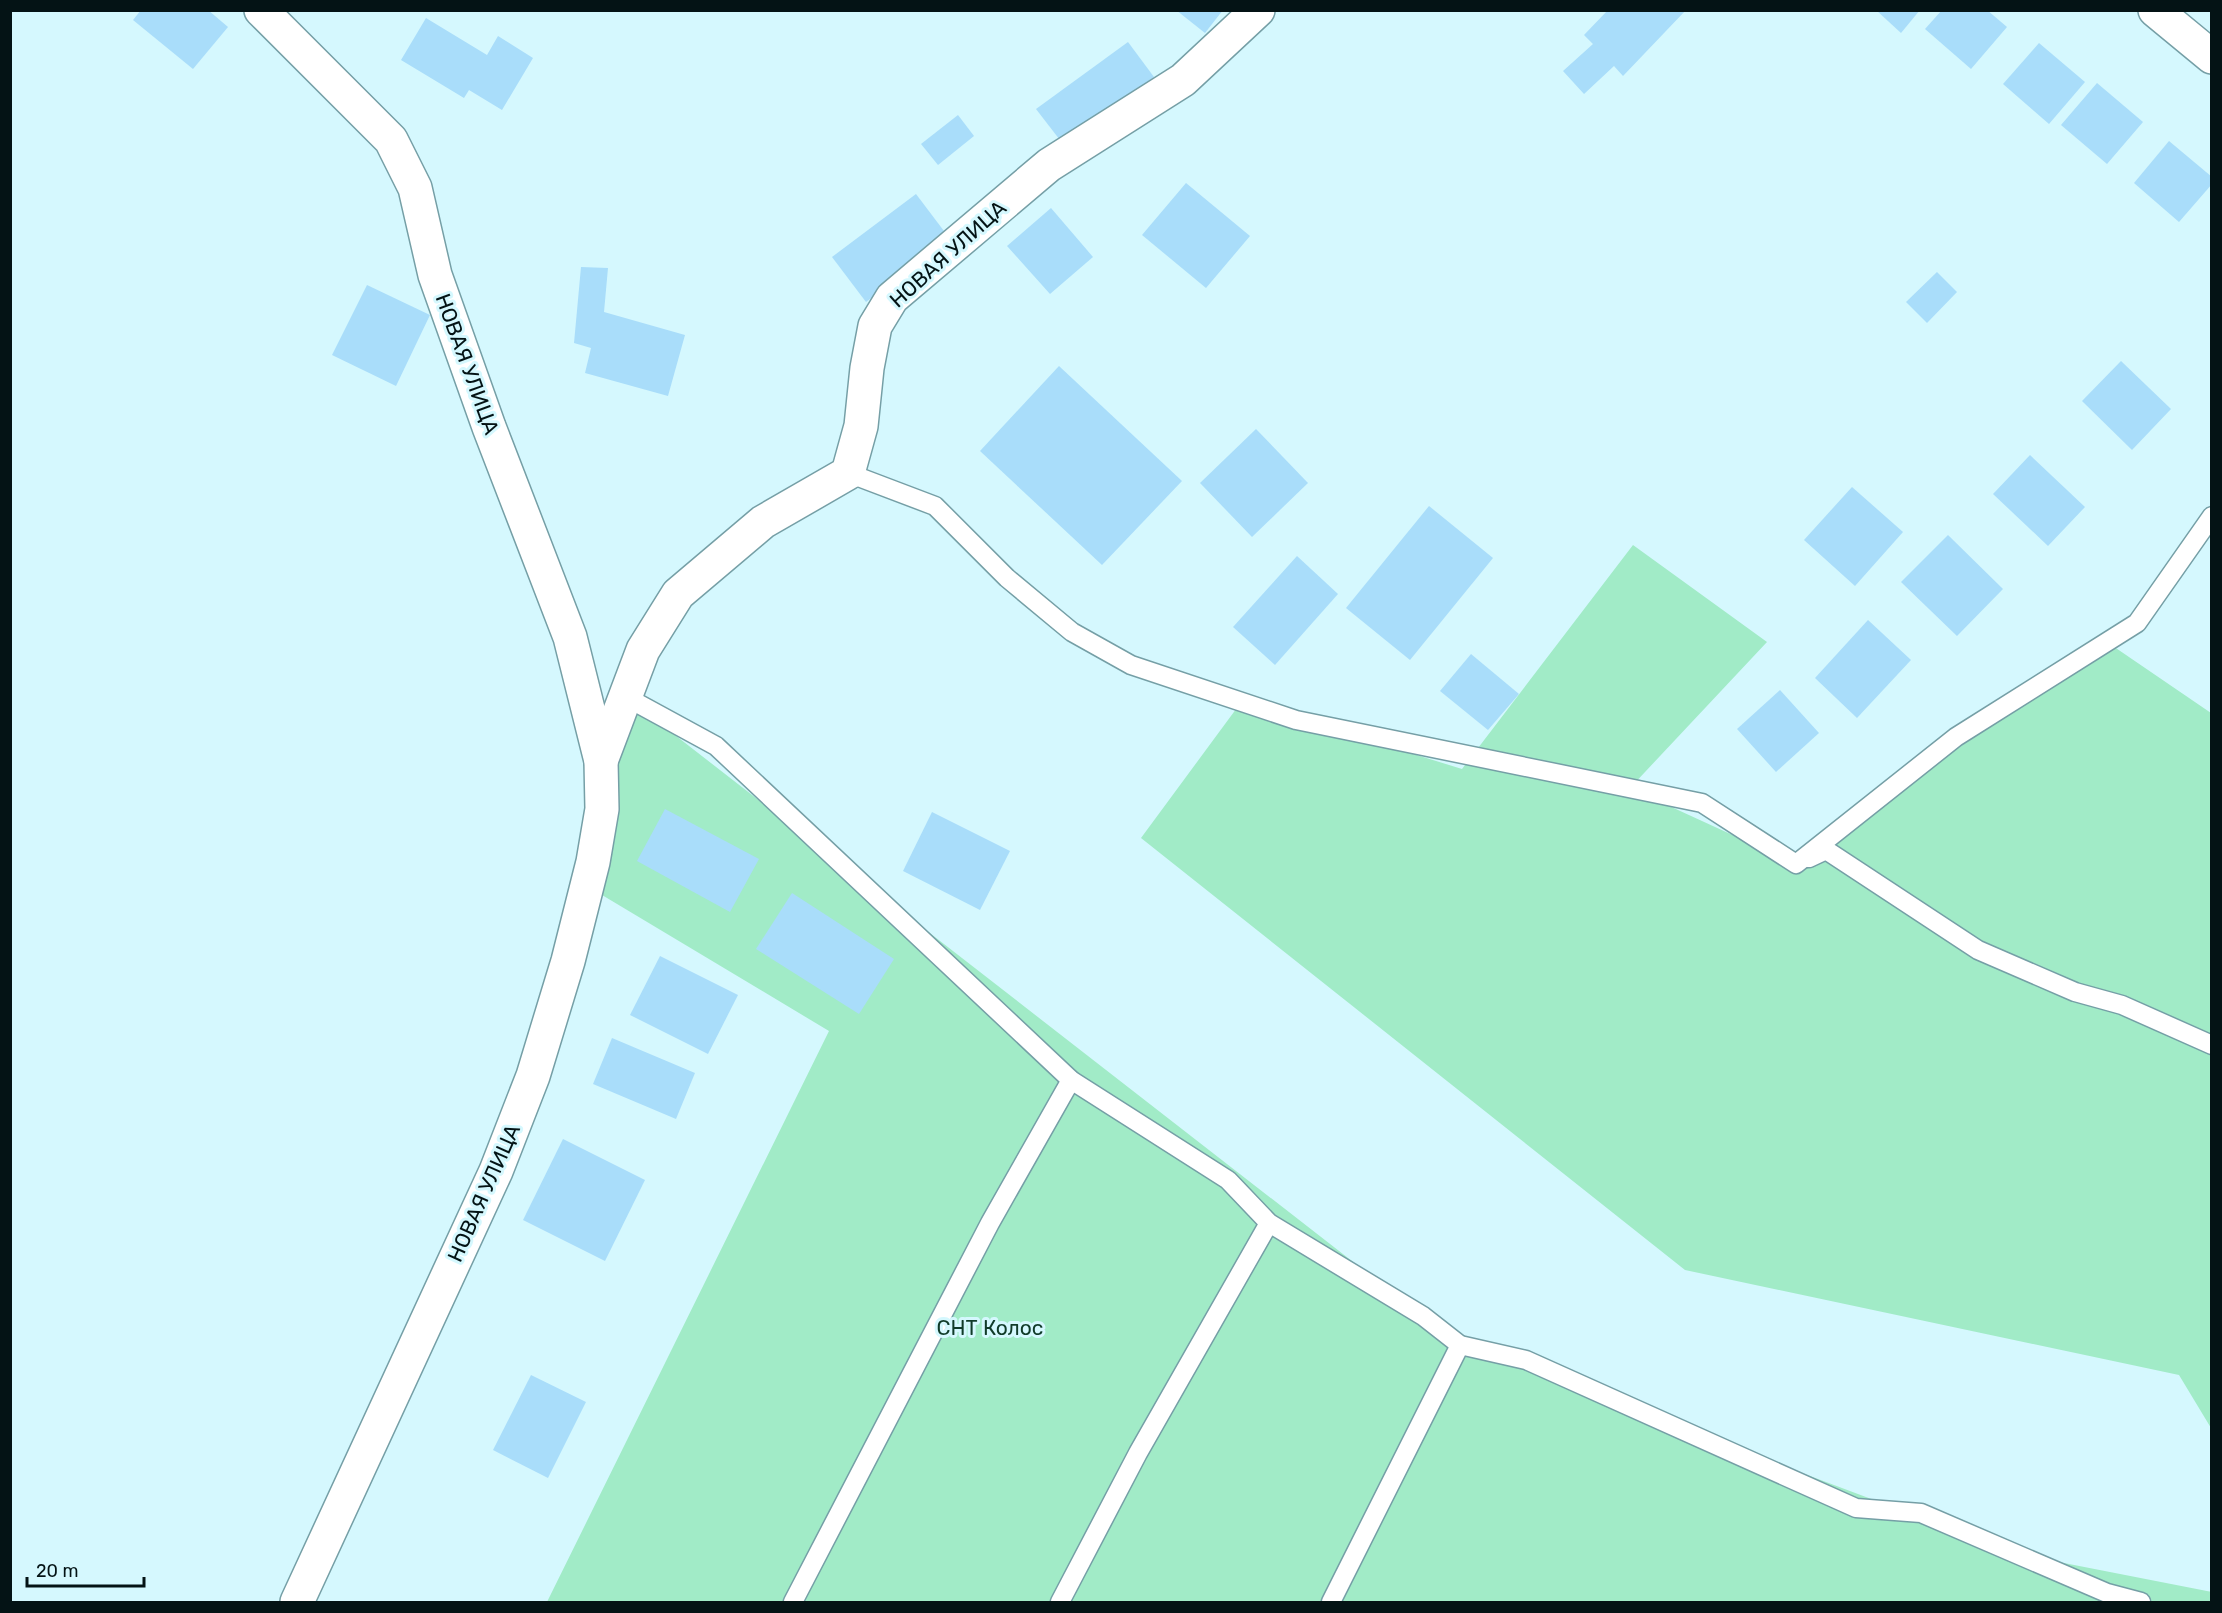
<svg xmlns="http://www.w3.org/2000/svg" width="2222" height="1613" font-family="Rubik,sans-serif">
	<rect width="100%" height="100%" fill="#d5f8fe"/>
	<!-- green -->
	<g fill="#a1ebc7">
		<path d="M1633 545 1767 642 1630 788 1796 864 2107 642 2211 713V1428L2179 1375 1685 1270 1141 838 1242 701 1462 769Z"/>
		<path d="M626 697 1460 1345 2018 1554 2212 1592 2211 1602H547L829 1031 587 886Z"/>
	</g>
	<!-- building -->
	<g fill="#a9ddfa">
		<path d="M141 10H208L228 27 193 69 133 20Z"/>
		<path d="M1176 10H1223L1205 33Z"/>
		<path d="M1608 10H1686L1623 76 1614 66 1584 94 1563 71 1593 44 1584 35Z"/>
		<path d="M1876 10H1920L1901 33Z"/>
		<path d="M1942 10H1987L2007 27 1971 69 1925 29Z"/>
		<path d="M426 18 487 55 498 36 533 58 502 110 469 90 464 98 401 60Z"/>
		<path d="M1128 42 1154 77 1063 144 1036 109Z"/>
		<path d="M2039 43 2085 82 2049 124 2003 84Z"/>
		<path d="M2097 83 2143 122 2107 164 2061 125Z"/>
		<path d="M958 115 974 136 938 165 921 144Z"/>
		<path d="M2169 141 2212 177V184L2179 222 2134 183Z"/>
		<path d="M1186 183 1250 236 1206 288 1142 235Z"/>
		<path d="M916 194 950 239 866 302 832 257Z"/>
		<path d="M1051 208 1093 257 1050 294 1007 246Z"/>
		<path d="M581 267 608 268 604 312 685 335 668 396 585 373 591 348 574 343Z"/>
		<path d="M1937 272 1957 292 1927 323 1906 302Z"/>
		<path d="M367 285 430 315 396 386 332 355Z"/>
		<path d="M2121 361 2171 409 2132 450 2082 401Z"/>
		<path d="M1059 366 1182 481 1102 565 980 451Z"/>
		<path d="M1256 429 1308 483 1252 537 1200 483Z"/>
		<path d="M2030 455 2085 507 2048 546 1993 494Z"/>
		<path d="M1852 487 1903 532 1855 586 1804 540Z"/>
		<path d="M1429 506 1493 558 1410 660 1346 608Z"/>
		<path d="M1948 535 2003 589 1957 636 1901 582Z"/>
		<path d="M1297 556 1338 594 1275 665 1233 627Z"/>
		<path d="M1868 620 1911 660 1857 718 1815 678Z"/>
		<path d="M1471 654 1519 694 1488 730 1440 691Z"/>
		<path d="M1780 690 1819 733 1776 772 1737 729Z"/>
		<path d="M665 809 759 859 730 912 637 861Z"/>
		<path d="M932 812 1010 851 980 910 903 871Z"/>
		<path d="M792 893 894 959 859 1014 756 949Z"/>
		<path d="M660 956 738 995 708 1054 630 1015Z"/>
		<path d="M612 1038 695 1073 676 1119 593 1084Z"/>
		<path d="M563 1139 645 1180 605 1261 523 1220Z"/>
		<path d="M531 1375 586 1402 548 1478 493 1450Z"/>
	</g>
	<g fill="none" stroke-linecap="round" stroke-linejoin="round">
		<defs>
			<g id="lane">
				<path d="M848 473 935 506 1007 578 1072 632 1131 665 1296 720 1702 803 1796 864 1956 737 2137 623 2212 516"/>
				<path d="M626 697 716 746 1071 1080 1228 1180 1269 1223 1423 1316 1460 1345 1526 1360 1856 1508 1921 1513 2107 1593 2141 1602"/>
				<path d="M1809 858 1826 850 1978 950 2075 992 2122 1005 2212 1045"/>
				<path d="M793 1602 990 1223 1071 1080"/>
				<path d="M1060 1602 1138 1453 1269 1223"/>
				<path d="M1331 1602 1460 1345"/>
			</g>
			<g id="street">
				<path d="M261 10 391 140 415 188 435 275 489 427 570 637 601 761 602 809 593 862 568 961 533 1076 496 1171 297 1602"/>
				<path d="M2155 10 2212 57"/>
				<path d="M601 761 643 650 678 594 763 522 848 473 861 426 867 368 875 326 892 298 1049 165 1183 80 1258 10"/>
			</g>
		</defs>
		<!-- lane casing -->
		<use href="#lane" stroke="#759fa6" stroke-width="21"/>
		<!-- street casing -->
		<use href="#street" stroke="#759fa6" stroke-width="36"/>
		<!-- lane -->
		<use href="#lane" stroke="#fff" stroke-width="18"/>
		<!-- street -->
		<use href="#street" stroke="#fff" stroke-width="33"/>
	</g>
	<g text-anchor="middle" stroke-width="6" stroke-linejoin="round" paint-order="stroke">
		<!-- street labels -->
		<g font-size="21" fill="#041315" stroke="#d5f8fe">
			<text transform="translate(948 254) rotate(-42)" y="7">НОВАЯ УЛИЦА</text>
			<text transform="translate(467 364) rotate(70)" y="7">НОВАЯ УЛИЦА</text>
			<text transform="translate(484 1193) rotate(-66)" y="7">НОВАЯ УЛИЦА</text>
		</g>
		<!-- park labels -->
		<g font-size="21" fill="#103b29" stroke="#d5f8fe">
			<text x="990" y="1335">СНТ Колос</text>
		</g>
	</g>
	<!-- border -->
	<rect width="2222" height="1613" fill="none" stroke="#041315" stroke-width="24"/>
	<!-- scale -->
	<path d="M27 1577v9h117v-9" fill="none" stroke="#041315" stroke-width="3"/>
	<text x="36" y="1577" font-size="18" fill="#041315" stroke="#d5f8fe" stroke-width="4.5" paint-order="stroke">20 m</text>
</svg>
